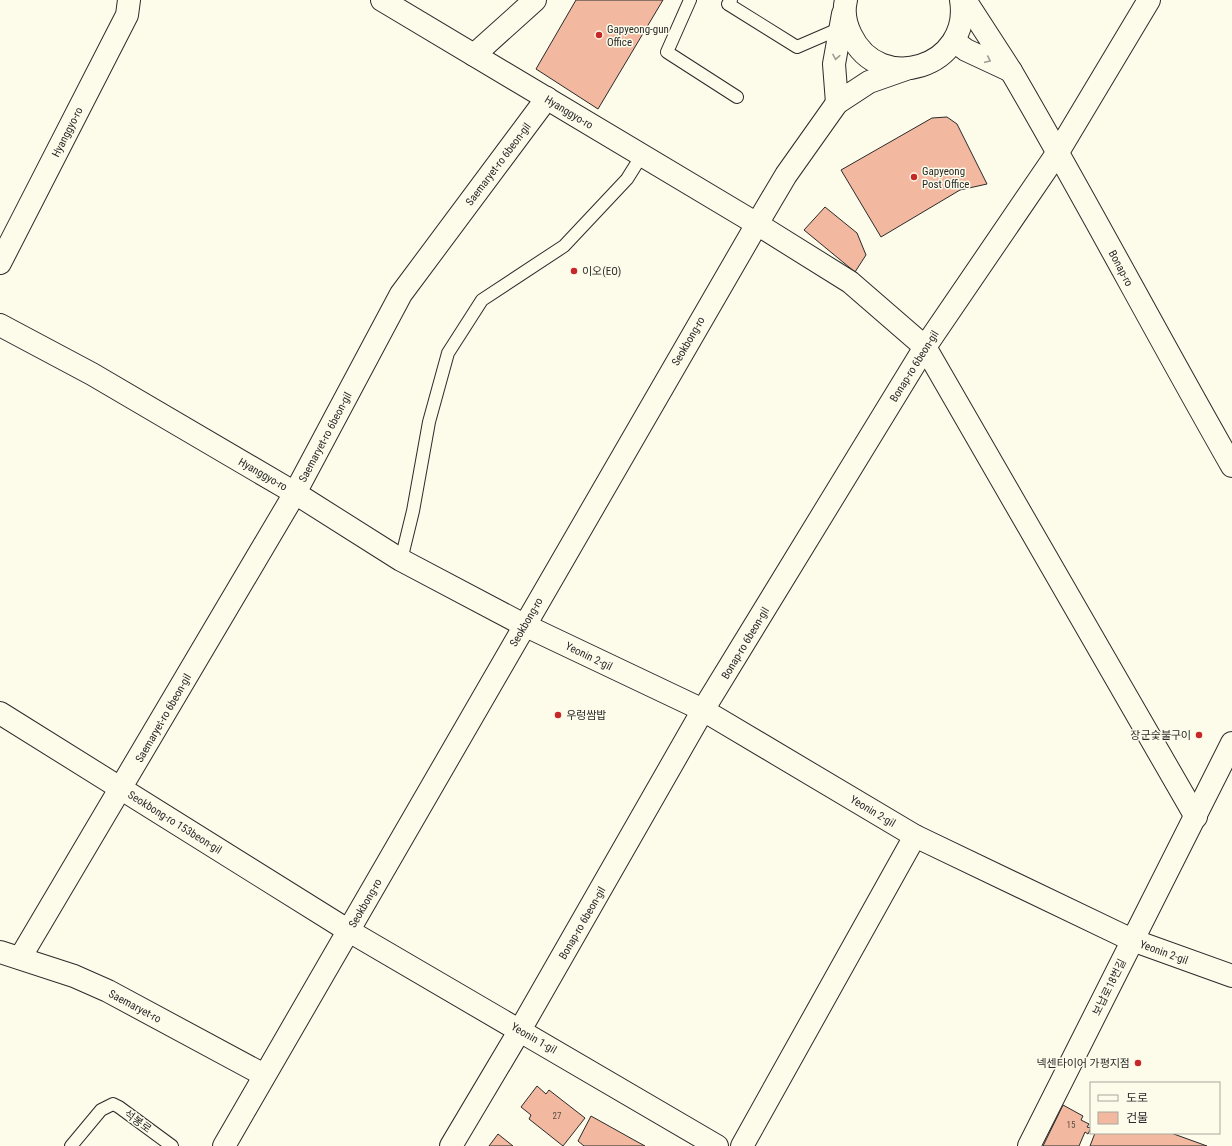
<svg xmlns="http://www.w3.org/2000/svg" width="1232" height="1146" font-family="'Roboto Condensed','Noto Sans KR',sans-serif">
	<rect width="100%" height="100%" fill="#fdfbea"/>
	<!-- building -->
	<g fill="#f2b8a0" stroke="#2b2b2b">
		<path d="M576 0H663L598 109 536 69Z"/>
		<path d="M947 117 957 124 987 184 960 190 881 237 841 170 932 118Z"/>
		<path d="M825 207 857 233 866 255 855 272 804 230Z"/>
		<path d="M537 1086 546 1094 549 1090 585 1118 563 1146 529 1119 531 1115 521 1107Z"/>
		<path d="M1063 1105 1083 1116 1081 1120 1089 1124 1087 1127 1091 1128 1088 1134 1085 1132 1079 1146H1043Z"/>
		<path d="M591 1116 634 1140 645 1146H584L578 1141Z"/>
		<path d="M1095 1133H1171L1207 1146H1090Z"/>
		<path d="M498 1134 513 1146H489Z"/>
	</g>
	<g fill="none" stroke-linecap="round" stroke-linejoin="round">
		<defs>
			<g id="lane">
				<path d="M690 0 667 52 737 97"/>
				<path d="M731 0 728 4 797 47 841 28"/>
				<path d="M401 560 413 511 429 422 448 353 482 300 564 246 627 179 642 155"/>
				<path d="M71 1146 101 1110 113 1104 119 1107 172 1146"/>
			</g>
			<g id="street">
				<path d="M382 0 757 224 850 282 925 347 1196 817"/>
				<path d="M474 55 535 0"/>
				<path d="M0 263 127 15 129 0"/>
				<path d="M0 325 92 374 295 493 401 560 524 625 703 710 915 836 1132 940 1232 976"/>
				<path d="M0 713 349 931 717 1146"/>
				<path d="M0 952 74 976 108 991 264 1075"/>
				<path d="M20 958 295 493 401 294 547 98"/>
				<path d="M451 1146 520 1030 703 710 925 347 1058 152 1149 0"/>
				<path d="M742 1146 915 836"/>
				<path d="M1029 1146 1232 743"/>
			</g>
			<g id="secondary">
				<path d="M846 0C843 12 846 25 851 35 880 96 972 67 961 0"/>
				<path d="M843 14 834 64 837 103 869 82 906 69"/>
				<path d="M954 41 966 50 1011 71 965 0"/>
				<path d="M1011 71C1087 201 1157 335 1232 466"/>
				<path d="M224 1146 757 224 786 175 837 103"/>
			</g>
		</defs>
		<!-- lane casing -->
		<use href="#lane" stroke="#2b2b2b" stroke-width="14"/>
		<!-- street casing -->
		<use href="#street" stroke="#2b2b2b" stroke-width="24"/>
		<!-- secondary casing -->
		<use href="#secondary" stroke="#2b2b2b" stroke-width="24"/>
		<!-- lane -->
		<use href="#lane" stroke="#fdfbea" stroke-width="12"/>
		<!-- street -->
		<use href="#street" stroke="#fdfbea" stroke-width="22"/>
		<!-- secondary -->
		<use href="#secondary" stroke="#fdfbea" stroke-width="22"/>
	</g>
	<!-- one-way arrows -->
	<defs><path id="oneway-chevron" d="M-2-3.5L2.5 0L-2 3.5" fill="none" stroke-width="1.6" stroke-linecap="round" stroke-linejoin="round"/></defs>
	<g stroke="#9e9d94">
		<use href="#oneway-chevron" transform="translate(836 57) rotate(100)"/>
		<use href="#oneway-chevron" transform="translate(988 60) rotate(25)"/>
	</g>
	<!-- markers -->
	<g fill="#c62828" stroke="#fdfbea" stroke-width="1.5">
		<circle cx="599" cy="35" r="4"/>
		<circle cx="914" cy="177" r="4"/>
		<circle cx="574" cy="271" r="4"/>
		<circle cx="558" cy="715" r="4"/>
		<circle cx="1199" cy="735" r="4"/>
		<circle cx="1138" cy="1063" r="4"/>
	</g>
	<g text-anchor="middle" stroke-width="3" stroke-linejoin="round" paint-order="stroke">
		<!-- number labels -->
		<g font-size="9" fill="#5d4e48">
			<text x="557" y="1119">27</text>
			<text x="1071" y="1128">15</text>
		</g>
		<!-- poi labels -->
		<g font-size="11" fill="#2b2b2b" stroke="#fdfbea" text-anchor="start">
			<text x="607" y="33">Gapyeong-gun<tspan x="607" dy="13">Office</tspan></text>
			<text x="922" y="175">Gapyeong<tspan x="922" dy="13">Post Office</tspan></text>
			<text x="582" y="275">이오(EO)</text>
			<text x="566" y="719">우렁쌈밥</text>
			<text x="1191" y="739" text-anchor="end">장군숯불구이</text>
			<text x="1130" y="1067" text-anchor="end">넥센타이어 가평지점</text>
		</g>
		<!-- street labels -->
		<g font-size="11" fill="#2b2b2b" stroke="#fdfbea">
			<text transform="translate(569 112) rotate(31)" y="4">Hyanggyo-ro</text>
			<text transform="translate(67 132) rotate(-63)" y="4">Hyanggyo-ro</text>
			<text transform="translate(498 164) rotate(-53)" y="4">Saemaryet-ro 6beon-gil</text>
			<text transform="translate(1121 268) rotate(62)" y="4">Bonap-ro</text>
			<text transform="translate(688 341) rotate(-60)" y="4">Seokbong-ro</text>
			<text transform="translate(914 366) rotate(-58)" y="4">Bonap-ro 6beon-gil</text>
			<text transform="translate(325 437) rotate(-62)" y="4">Saemaryet-ro 6beon-gil</text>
			<text transform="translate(263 474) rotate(30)" y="4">Hyanggyo-ro</text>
			<text transform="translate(526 622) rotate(-60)" y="4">Seokbong-ro</text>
			<text transform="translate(745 643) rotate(-59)" y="4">Bonap-ro 6beon-gil</text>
			<text transform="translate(589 656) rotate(26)" y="4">Yeonin 2-gil</text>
			<text transform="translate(163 718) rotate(-60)" y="4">Saemaryet-ro 6beon-gil</text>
			<text transform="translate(873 811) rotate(31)" y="4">Yeonin 2-gil</text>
			<text transform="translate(175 822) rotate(32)" y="4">Seokbong-ro 153beon-gil</text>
			<text transform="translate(365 903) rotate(-60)" y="4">Seokbong-ro</text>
			<text transform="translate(582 923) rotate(-60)" y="4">Bonap-ro 6beon-gil</text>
			<text transform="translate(1164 952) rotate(20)" y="4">Yeonin 2-gil</text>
			<text transform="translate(1109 987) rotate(-64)" y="4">보납로18번길</text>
			<text transform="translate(135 1006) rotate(28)" y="4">Saemaryet-ro</text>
			<text transform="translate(534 1038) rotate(30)" y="4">Yeonin 1-gil</text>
			<text transform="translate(138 1121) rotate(36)" y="4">석봉로</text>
		</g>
	</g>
	<!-- legend -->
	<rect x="1090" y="1082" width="130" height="52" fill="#fdfbea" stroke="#a9a89e"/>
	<rect x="1098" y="1095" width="20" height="6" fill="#fdfbea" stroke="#a9a89e"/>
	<text x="1126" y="1102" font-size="12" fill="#2b2b2b">도로</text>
	<rect x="1098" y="1112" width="20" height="12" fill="#f2b8a0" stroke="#a9a89e"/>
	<text x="1126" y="1122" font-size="12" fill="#2b2b2b">건물</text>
</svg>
